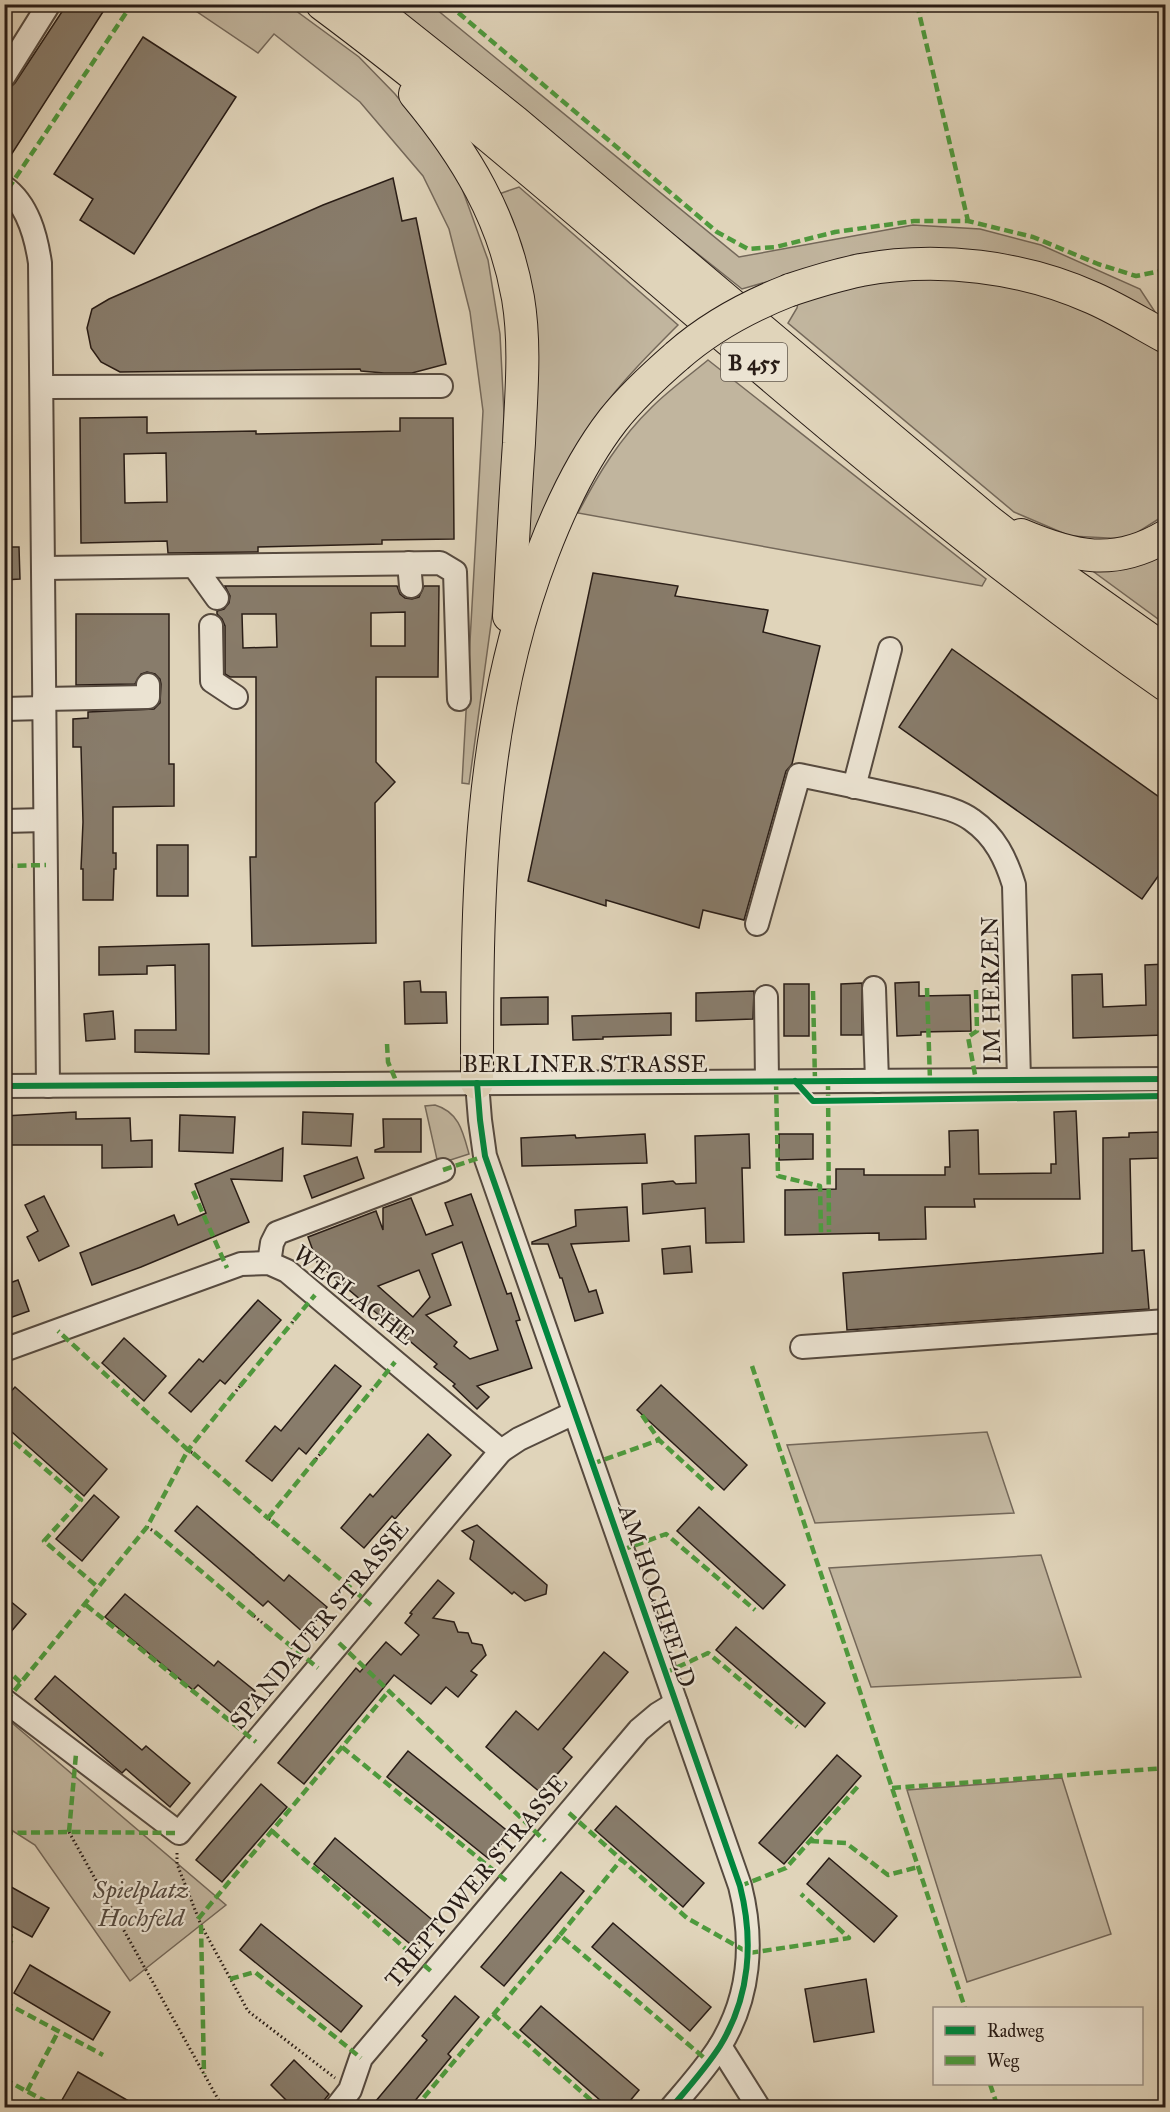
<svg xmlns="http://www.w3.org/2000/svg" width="1170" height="2112" font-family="'IM FELL Great Primer',serif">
	<rect width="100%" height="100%" fill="#e0d4ba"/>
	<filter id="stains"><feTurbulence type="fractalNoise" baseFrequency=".00333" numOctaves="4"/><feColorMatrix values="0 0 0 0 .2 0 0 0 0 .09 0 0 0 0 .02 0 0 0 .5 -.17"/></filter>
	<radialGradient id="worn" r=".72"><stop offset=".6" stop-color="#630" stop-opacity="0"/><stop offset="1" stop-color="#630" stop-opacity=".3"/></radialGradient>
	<!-- green -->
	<g fill="#c1b59e" stroke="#74685a" stroke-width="1.5">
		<path d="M187 5H288L359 57 395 94 429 136 460 183 488 260 500 334 504 414 498 573 469 784 462 783 483 411 470 312 449 229 423 176 360 102 274 34 258 53Z"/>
		<path d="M385 5H431L739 257 913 225 980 229 1041 245 1140 289 1159 318 1044 266 787 276 742 289Z"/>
		<path d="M519 187 678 325C651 352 620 383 598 414 566 458 545 508 524 558L496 195Z"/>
		<path d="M859 277 1021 279 1153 338 1165 356V515L1127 539 1070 536 1014 512 788 323 797 308 799 296Z"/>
		<path d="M708 360 986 579 982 586 578 513C598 474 620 438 652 407 669 390 690 375 708 360Z"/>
		<path d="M1165 549V624L1083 564Z"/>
		<path d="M435 1105C459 1112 463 1132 469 1154L438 1164 425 1106Z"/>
		<path d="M987 1432 1014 1513 815 1523 787 1445Z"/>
		<path d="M1041 1555 1081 1677 871 1687 829 1568Z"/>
		<path d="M5 1717 226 1905 130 1981 35 1845 5 1826Z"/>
		<path d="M1062 1778 1111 1934 967 1982 907 1790Z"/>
	</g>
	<!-- building -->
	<g fill="#887c6b" stroke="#281c16" stroke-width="1.5" fill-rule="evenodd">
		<path d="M67 4H108L4 166V93L15 83Z"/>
		<path d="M143 37 236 97 134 254 80 220 93 199 54 174Z"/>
		<path d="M393 178 402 221 416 218 446 364 412 373H384L361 371 360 369 120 372 101 362 91 348 87 328 92 309 109 299 323 205Z"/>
		<path d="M147 417V433L256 431V434L400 431V418H453L454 539 382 540V544L258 547V552L168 553 167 541 81 543 80 418ZM166 453 167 502 125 503 124 454Z"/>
		<path d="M4 547H19L20 579 4 580Z"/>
		<path d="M593 573 678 586 675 596 768 610 763 632 820 646 792 764 786 771 744 920 703 910 699 928 606 900V906L528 881Z"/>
		<path d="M225 586H397L400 594 405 598 412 599 419 597 424 586H439L438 677H376V762L395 782 375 803 376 943 252 946 250 857H256V677H230L225 674V626L222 619 217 614V611L224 609 229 603 230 596ZM405 612V646H371V613ZM242 614H276L277 647 243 648Z"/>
		<path d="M76 614H169V764H174V806L113 807V853H116V869H114L113 900H83V869H81L83 822 81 747H73V719L88 718V712L154 709 160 703 161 684 160 679 155 674 147 672 141 674 135 684 76 685Z"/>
		<path d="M952 649 1166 802V865L1142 899 899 727Z"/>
		<rect x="157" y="845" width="31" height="51"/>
		<path d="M209 944V1054L135 1052V1030H176L175 965 147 966V974L99 975V947Z"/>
		<path d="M1166 964V993H1163L1164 1035 1073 1038 1072 975 1102 974 1103 1007 1146 1005 1145 965Z"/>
		<path d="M420 981 421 992H446L447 1023 405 1024 404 982Z"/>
		<path d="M919 982V996L970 995 971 1031 921 1032V1035L897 1036 895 983Z"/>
		<path d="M862 983V1035H841V984Z"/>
		<rect x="784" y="984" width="25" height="52"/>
		<path d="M754 991 753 1019 696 1021V993Z"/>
		<path d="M548 997V1024L501 1025V998Z"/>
		<path d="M113 1011 115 1039 86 1041 84 1014Z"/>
		<path d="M671 1013V1035L603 1037V1039L573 1040 572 1016Z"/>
		<path d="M1076 1111 1080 1199H974L975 1207H925L926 1239 879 1240V1233L785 1235V1190L836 1189V1169H864V1175H945V1167H950L949 1131 978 1130 979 1174 1051 1173V1164H1056L1054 1112Z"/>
		<path d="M76 1112V1119L130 1118 131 1141 152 1140V1167L102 1168V1145H4V1116Z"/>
		<path d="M303 1112 353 1114 351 1146 302 1144Z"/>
		<path d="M180 1115 235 1117 233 1153 179 1151Z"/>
		<path d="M383 1119H421V1152H375V1150L384 1147Z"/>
		<path d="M1160 1132V1158L1130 1159 1132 1251 1144 1250 1149 1309 847 1330 843 1273 1103 1253V1138L1129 1137V1133Z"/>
		<path d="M645 1134 647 1163 522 1166 521 1138 575 1135 576 1138Z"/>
		<path d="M749 1134 750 1168H742L744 1242 706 1243 705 1208 643 1214 642 1184 673 1181 676 1184 696 1183 695 1136Z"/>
		<path d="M779 1134H813V1159L779 1160Z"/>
		<path d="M283 1148 282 1181 231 1179 249 1222 141 1267 92 1285 80 1253 174 1215 178 1225 206 1213 195 1184Z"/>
		<path d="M357 1157 364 1178 312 1198 304 1176Z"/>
		<path d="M471 1194 507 1294 511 1293 520 1320 516 1321 532 1368 477 1386 489 1397 477 1409 453 1386 455 1384 434 1367 437 1364 324 1269 320 1270 308 1237 376 1211 383 1230V1208L411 1198 426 1235 453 1225 445 1203ZM462 1242 498 1350 470 1359 454 1346 457 1342 426 1315 451 1305 432 1254ZM419 1270 430 1297 413 1317 378 1286Z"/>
		<path d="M44 1196 69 1246 39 1261 27 1237 38 1231 25 1205Z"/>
		<path d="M627 1207 629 1241 571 1244 589 1292 596 1290 603 1313 575 1321 562 1278H560L548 1244H532V1242L576 1226 575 1210Z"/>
		<path d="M690 1246 692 1272 664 1274 662 1249Z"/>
		<path d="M18 1280 29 1311 4 1320V1285Z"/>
		<path d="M258 1300 281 1320 225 1384 220 1380 191 1412 169 1393 199 1359 203 1362Z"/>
		<path d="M124 1338 166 1376 144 1401 102 1363Z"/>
		<path d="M335 1365 361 1386 306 1454 299 1448 272 1481 246 1461 275 1426 281 1431Z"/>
		<path d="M661 1385 747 1465 724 1490 637 1410Z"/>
		<path d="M15 1387 107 1469 84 1496 4 1425V1399Z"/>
		<path d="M428 1434 451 1455 395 1519 392 1516 364 1548 341 1528 370 1494 373 1497Z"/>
		<path d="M94 1495 119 1517 82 1561 56 1539Z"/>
		<path d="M197 1506 284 1581 289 1575 327 1607 305 1634 268 1601 263 1606 175 1531Z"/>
		<path d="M699 1507 785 1585 763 1609 677 1531Z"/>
		<path d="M477 1525 547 1585 546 1594 525 1601 514 1592 512 1594 470 1559 474 1541 462 1531Z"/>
		<path d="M438 1580 454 1593 433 1618 454 1622 458 1632 468 1633 472 1643 482 1645 486 1655 471 1671 477 1675 458 1697 446 1687 431 1704 394 1675 304 1784 278 1763 356 1668 360 1672 386 1642 401 1655 419 1635 405 1623 412 1614 410 1613Z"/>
		<path d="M125 1594 214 1666 218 1661 255 1691 235 1716 198 1685 193 1690 105 1617Z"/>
		<path d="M4 1596 26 1614 4 1640Z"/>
		<path d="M736 1627 825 1703 805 1727 716 1650Z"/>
		<path d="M604 1652 628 1672 563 1749 572 1757 541 1793 486 1747 516 1711 538 1730Z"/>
		<path d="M55 1676 142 1750 146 1746 190 1783 170 1807 126 1769 122 1773 35 1699Z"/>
		<path d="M408 1751 510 1833 489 1859 387 1777Z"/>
		<path d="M837 1755 861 1776 784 1864 759 1843Z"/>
		<path d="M261 1784 287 1807 222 1882 196 1860Z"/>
		<path d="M616 1806 704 1883 683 1907 595 1830Z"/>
		<path d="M335 1838 436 1923 415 1948 314 1864Z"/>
		<path d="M829 1858 897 1916 874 1942 807 1884Z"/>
		<path d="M561 1872 584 1891 504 1986 481 1967Z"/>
		<path d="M4 1883 49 1908 32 1937 4 1922Z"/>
		<path d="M613 1923 711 2007 690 2031 592 1947Z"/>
		<path d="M261 1924 362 2006 341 2032 240 1950Z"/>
		<path d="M30 1965 110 2012 93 2040 14 1993Z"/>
		<path d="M866 1979 874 2032 814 2042 805 1989Z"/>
		<path d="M455 1996 479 2017 448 2054 451 2057 409 2108H370L427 2040 422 2036Z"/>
		<path d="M541 2006 639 2090 624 2108H609L520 2030Z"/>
		<path d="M294 2060 329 2094 318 2108H294L271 2085Z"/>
		<path d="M78 2072 141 2108H75L62 2100Z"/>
	</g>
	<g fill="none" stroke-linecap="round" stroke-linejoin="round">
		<defs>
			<g id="minor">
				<path d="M4 76 49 4"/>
				<path d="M4 187C28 204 36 236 40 263L48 1086"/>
				<path d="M42 387 441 386"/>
				<path d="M409 563 411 586"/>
				<path d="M194 566 217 598"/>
				<path d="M44 568 440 563 455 572 459 699"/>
				<path d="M211 626 212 681 236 697"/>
				<path d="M44 699 148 697V685"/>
				<path d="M4 709 44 708"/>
				<path d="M854 787 890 649"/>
				<path d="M4 821 45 820"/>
				<path d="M757 924 799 775C838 783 877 791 916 800 935 805 957 809 972 820 995 836 1006 859 1014 885L1019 1080"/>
				<path d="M874 988 877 1081"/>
				<path d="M766 997 767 1081"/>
				<path d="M477 1083 480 1120 485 1156 740 1886C754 1941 750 1997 720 2046 706 2068 688 2088 671 2108"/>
				<path d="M4 1086 1166 1079"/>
				<path d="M269 1263 272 1243 277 1233 443 1170"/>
				<path d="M802 1347 1166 1321"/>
				<path d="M4 1350 241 1264 269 1263 287 1271 501 1451 519 1439 574 1413"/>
				<path d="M4 1700 179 1833 501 1451"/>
				<path d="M720 2046 759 2108"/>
				<path d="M336 2108 350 2090 361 2058 639 1730 658 1714 676 1703"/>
			</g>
			<g id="highway">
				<path d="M322 4C427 82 526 167 626 252 801 402 976 554 1166 685"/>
				<path d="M367 4 514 121 987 520 1050 569 1166 651"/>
				<path d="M415 94C466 155 504 218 518 298 526 346 521 395 519 443 515 501 512 558 509 616"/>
				<path d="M790 290C814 282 837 275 861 270 938 256 1022 266 1093 298 1118 309 1142 324 1166 337"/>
				<path d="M1021 535C1073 557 1114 567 1166 536"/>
				<path d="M477 1083C477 902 477 723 543 552 561 505 582 460 613 420 632 396 654 376 677 356"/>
			</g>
		</defs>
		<!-- minor casing -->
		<use href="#minor" stroke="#564a3f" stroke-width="26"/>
		<!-- highway casing -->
		<use href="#highway" stroke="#281c16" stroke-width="34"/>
		<!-- path -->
		<g stroke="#281c16" stroke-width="3" stroke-dasharray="1.5 3" stroke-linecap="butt">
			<path d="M292 1323 294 1320"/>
			<path d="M372 1390 375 1387"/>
			<path d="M236 1391 240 1386"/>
			<path d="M191 1452 193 1453"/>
			<path d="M316 1459 320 1454"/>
			<path d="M269 1519 272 1521"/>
			<path d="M147 1527 155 1532"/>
			<path d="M254 1616 265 1625"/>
			<path d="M69 1832 223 2108"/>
			<path d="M177 1853V1864L201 1925 248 2011 335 2078"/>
		</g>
		<!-- minor -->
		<use href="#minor" stroke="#ebe3d2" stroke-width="22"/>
		<!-- highway -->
		<use href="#highway" stroke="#e0d4ba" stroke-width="32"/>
		<defs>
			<path id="highway-bridge" d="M677 356C710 327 749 306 790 290"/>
		</defs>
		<!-- highway-bridge casing -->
		<use href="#highway-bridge" stroke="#281c16" stroke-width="34" stroke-linecap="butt"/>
		<!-- highway-bridge -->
		<use href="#highway-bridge" stroke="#e0d4ba" stroke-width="32"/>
		<!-- quiet -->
		<g stroke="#4e9a3d" stroke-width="4.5" stroke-dasharray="9 4.5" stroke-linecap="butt">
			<path d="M448 4 717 232 748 249 776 247 835 232 914 221H968L1033 237 1098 264 1136 276 1166 270"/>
			<path d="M917 4 968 221"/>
			<path d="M8 189 132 4"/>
			<path d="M4 866 46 865"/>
			<path d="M927 988 930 1080"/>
			<path d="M976 990 977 1031 968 1037 976 1080"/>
			<path d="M813 991 815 1081"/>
			<path d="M387 1044 388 1062 397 1083"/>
			<path d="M776 1081 778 1176 820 1186 821 1233"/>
			<path d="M828 1081 829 1232"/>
			<path d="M443 1170 485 1156"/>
			<path d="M193 1191 227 1268"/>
			<path d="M294 1320 315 1295"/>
			<path d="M752 1366 965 2008"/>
			<path d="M240 1386 292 1323"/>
			<path d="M375 1387 395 1362"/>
			<path d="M642 1415 659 1440 716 1492"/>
			<path d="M4 1433 81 1500 44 1541 99 1588"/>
			<path d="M191 1452 188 1450 236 1391"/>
			<path d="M193 1453 269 1519"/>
			<path d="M320 1454 372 1390"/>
			<path d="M592 1464 659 1440"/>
			<path d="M268 1518 316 1459"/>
			<path d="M272 1521 371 1605"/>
			<path d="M155 1532 254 1616"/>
			<path d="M622 1550 666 1534 755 1610"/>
			<path d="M86 1605 256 1742"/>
			<path d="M265 1625 318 1668"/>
			<path d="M339 1643 545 1841"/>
			<path d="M4 1667 21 1683"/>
			<path d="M665 1673 708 1653 797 1727"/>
			<path d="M6 1701 147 1527 188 1450 58 1331"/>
			<path d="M342 1747 509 1883"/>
			<path d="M892 1788 1166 1768"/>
			<path d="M569 1813 687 1918 749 1953 849 1938 801 1894"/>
			<path d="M272 1831 433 1973"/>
			<path d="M69 1832 76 1754"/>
			<path d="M4 1833 69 1832 179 1833"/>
			<path d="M810 1841 846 1843 888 1875 918 1867"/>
			<path d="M740 1886 786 1868 860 1784"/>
			<path d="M198 1919 389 1691"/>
			<path d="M201 1925 204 2074"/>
			<path d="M4 1933 13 1937 4 1955"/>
			<path d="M560 1935 621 1860"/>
			<path d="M230 1979 255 1972 361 2058"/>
			<path d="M4 2002 103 2055"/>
			<path d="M493 2014 600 2108"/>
			<path d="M4 2079 58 2108"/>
			<path d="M990 2084 998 2108"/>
			<path d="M27 2091 58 2032"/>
			<path d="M415 2108 560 1935 709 2062"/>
			<path d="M1156 2108 1166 2107"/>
		</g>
		<defs>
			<g id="cycleway">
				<path d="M795 1081 813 1101 1166 1096"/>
				<path d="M477 1083 480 1120 485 1156 740 1886C754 1941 750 1997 720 2046 706 2068 688 2088 671 2108"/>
				<path d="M4 1086 1166 1079"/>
			</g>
		</defs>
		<!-- cycleway casing -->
		<use href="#cycleway" stroke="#ebe3d2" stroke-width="10"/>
		<!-- cycleway -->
		<use href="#cycleway" stroke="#00873e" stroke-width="6"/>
	</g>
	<g text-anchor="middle" stroke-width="4.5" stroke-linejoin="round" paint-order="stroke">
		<!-- shield labels -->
		<rect fill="#ebe3d2" stroke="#62584e" stroke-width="1.5" x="721" y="343" width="66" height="38" rx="4.5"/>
		<g font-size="22" font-weight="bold" fill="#281c16">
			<text x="754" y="370">B 455</text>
		</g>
		<!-- street labels -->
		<g font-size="24" fill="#281c16" stroke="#ebe3d2">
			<text transform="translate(991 990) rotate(-91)" y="8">IM HERZEN</text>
			<text x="585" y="1072">BERLINER STRASSE</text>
			<text transform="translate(354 1295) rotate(38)" y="8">WEGLACHE</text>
			<text transform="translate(657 1596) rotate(71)" y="8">AM HOCHFELD</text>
			<text transform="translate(319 1625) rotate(-50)" y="8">SPANDAUER STRASSE</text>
			<text transform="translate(476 1881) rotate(-50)" y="8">TREPTOWER STRASSE</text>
		</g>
		<!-- park labels -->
		<g font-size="24" font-style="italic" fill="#564a3f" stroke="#ebe3d2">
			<text x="141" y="1898">Spielplatz<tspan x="141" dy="28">Hochfeld</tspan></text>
		</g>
	</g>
	<!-- margin -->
	<rect width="1170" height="2112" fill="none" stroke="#e0d4ba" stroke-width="24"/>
	<rect x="6" y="6" width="1158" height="2100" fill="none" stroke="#281c16" stroke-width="3"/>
	<rect x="12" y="12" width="1146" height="2088" fill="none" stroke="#281c16" stroke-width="1.5"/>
	<!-- legend -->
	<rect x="933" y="2007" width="210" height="78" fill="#ebe3d2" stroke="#9d9387" stroke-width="1.5"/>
	<rect x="945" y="2026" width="30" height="9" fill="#00873e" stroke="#9d9387" stroke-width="1.5"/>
	<text x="987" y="2037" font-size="18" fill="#281c16">Radweg</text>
	<rect x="945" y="2056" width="30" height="9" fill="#4e9a3d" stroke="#9d9387" stroke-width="1.5"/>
	<text x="987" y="2067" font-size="18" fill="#281c16">Weg</text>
	<rect width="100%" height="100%" filter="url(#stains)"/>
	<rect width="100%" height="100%" fill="url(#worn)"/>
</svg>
